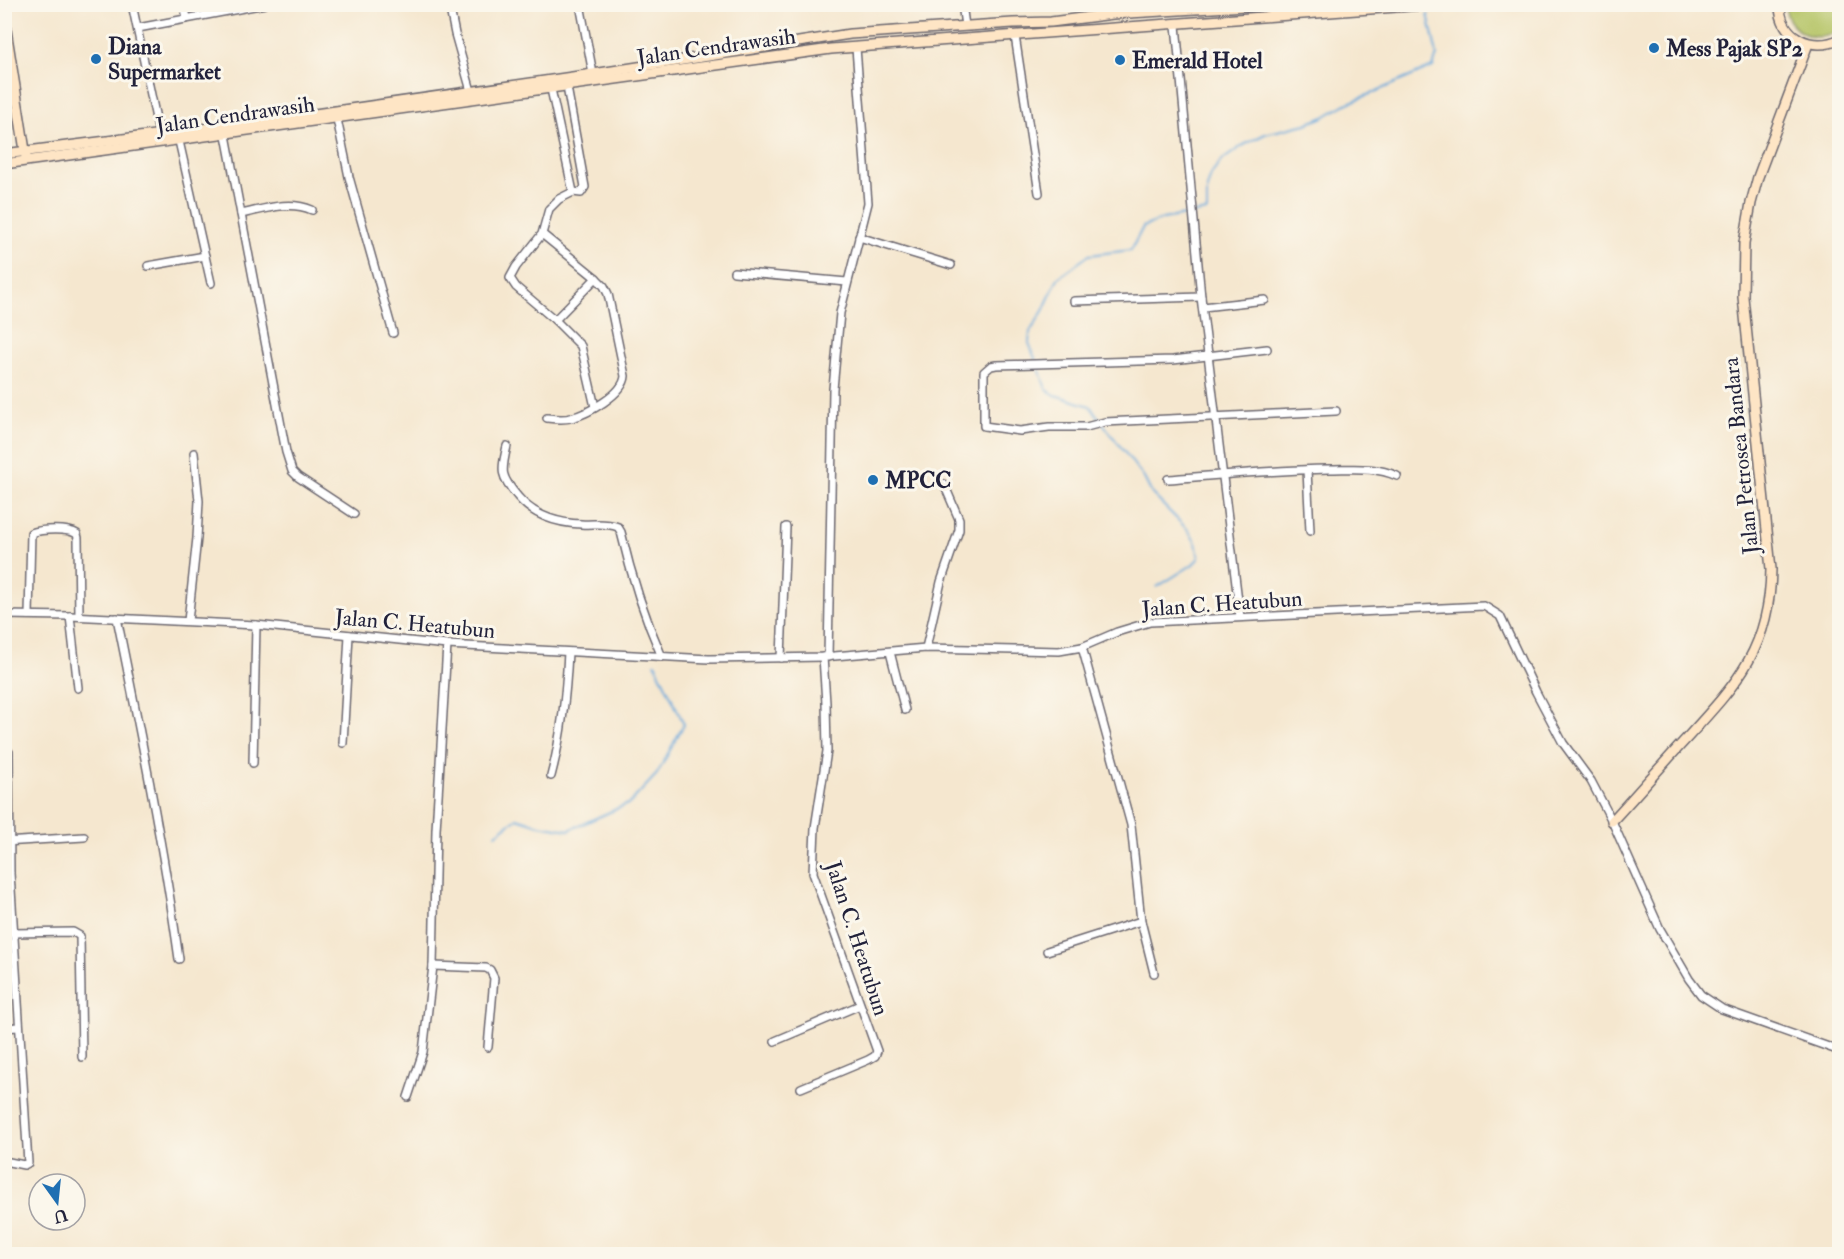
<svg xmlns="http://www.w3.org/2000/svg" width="1844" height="1259" font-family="'IM FELL Double Pica',serif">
	<rect width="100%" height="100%" fill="#fbf7ec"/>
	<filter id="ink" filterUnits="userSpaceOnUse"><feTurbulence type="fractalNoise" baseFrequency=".0167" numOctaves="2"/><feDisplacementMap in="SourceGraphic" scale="12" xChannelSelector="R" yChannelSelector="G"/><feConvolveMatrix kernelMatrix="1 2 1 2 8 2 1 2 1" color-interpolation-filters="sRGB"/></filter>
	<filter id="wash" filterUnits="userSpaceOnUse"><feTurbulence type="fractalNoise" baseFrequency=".008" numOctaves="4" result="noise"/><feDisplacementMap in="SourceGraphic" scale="24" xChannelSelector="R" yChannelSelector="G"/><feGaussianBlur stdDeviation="1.35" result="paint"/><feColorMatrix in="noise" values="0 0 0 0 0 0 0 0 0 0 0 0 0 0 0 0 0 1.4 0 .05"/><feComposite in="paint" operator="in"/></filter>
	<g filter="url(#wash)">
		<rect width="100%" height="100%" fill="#f5e7cf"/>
		<!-- green -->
		<path fill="#b5c466" stroke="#6c7350" stroke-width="1.5" d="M1785 5H1839V30C1817 46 1787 33 1785 5Z"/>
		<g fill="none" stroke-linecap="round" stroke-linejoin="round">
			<!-- stream -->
			<g stroke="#68a8db" stroke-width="2">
				<path d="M1036 361 1029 343 1030 332 1043 311 1058 278 1089 255 1131 250 1143 227 1163 219 1207 211V188L1211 175 1221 161 1242 146 1265 134 1306 124 1324 117 1344 105 1433 67 1437 55 1428 14"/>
				<path d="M1038 366 1046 389 1055 395 1090 406 1144 478 1152 494 1188 530 1196 543 1199 558 1192 565 1157 587"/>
				<path d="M496 834 517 818 539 825 569 830 630 803 657 774 684 724 655 663"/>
			</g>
		</g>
	</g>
	<g filter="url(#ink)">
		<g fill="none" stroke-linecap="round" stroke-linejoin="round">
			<defs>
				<g id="street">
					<path d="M132 4 159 133"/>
					<path d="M184 4 187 18"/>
					<path d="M449 4 455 34 471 91"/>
					<path d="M580 4 593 74"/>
					<path d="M962 4 965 26"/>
					<path d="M1176 25 1201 297 1240 617"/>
					<path d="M138 28 265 4"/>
					<path d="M1015 36 1039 193"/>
					<path d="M567 87 585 187 581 193 573 192"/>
					<path d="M337 119 349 177 393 333"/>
					<path d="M226 135 286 452 292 471 298 477 354 514"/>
					<path d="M179 141 211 283"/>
					<path d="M241 214C265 209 289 200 312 210"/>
					<path d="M542 234 596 278 555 320 516 287 510 278 516 267 542 234 549 209 559 199 573 192 551 89"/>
					<path d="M859 237 951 265"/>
					<path d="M148 266 205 256"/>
					<path d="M734 272 847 282"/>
					<path d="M1074 301 1201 297"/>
					<path d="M1203 307 1265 300"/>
					<path d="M555 320 581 346 595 407"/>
					<path d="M1267 349 1173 360 996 365 991 366 984 372V426L1020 431 1049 427H1086L1105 422 1336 411"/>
					<path d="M547 418C555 419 563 420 571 418 587 414 624 394 625 376L608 294 604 286 596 278"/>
					<path d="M507 446C501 472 500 476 518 497 534 516 556 523 581 524 594 525 605 522 618 527L621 532C631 575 644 616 662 657"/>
					<path d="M1307 470 1310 531"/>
					<path d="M1168 479C1221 475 1275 470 1329 469 1352 469 1375 466 1397 476"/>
					<path d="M4 615 70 616 256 625 447 645 709 659 823 657 926 648 1059 651 1082 647 1117 632 1150 622 1484 606 1500 616 1536 692 1563 743 1591 781 1612 821 1660 929 1689 979 1701 995 1722 1009 1840 1051"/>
					<path d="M29 615 31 533C42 529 68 528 77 534L78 538 79 616"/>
					<path d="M70 616 78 688"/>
					<path d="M117 618C140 731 163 845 179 959"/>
					<path d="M188 621 197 538 199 501 194 453"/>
					<path d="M1082 647 1131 825 1141 921 1154 973"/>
					<path d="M926 648 941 582 959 530V519L944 484"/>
					<path d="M890 652 905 710"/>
					<path d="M828 657 833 389 840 313 868 203 856 48"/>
					<path d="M781 658 786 527"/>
					<path d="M343 743 349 635"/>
					<path d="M4 752H9L10 873 28 1163 24 1165 4 1161"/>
					<path d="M253 763 256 625"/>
					<path d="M551 776C562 735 566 695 568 652"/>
					<path d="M4 842 84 837"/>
					<path d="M13 933 73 932 80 936 82 1057"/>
					<path d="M1047 951 1141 921"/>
					<path d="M433 966 486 968 490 970 494 978 488 1047"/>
					<path d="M4 1028 18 1027"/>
					<path d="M775 1041 860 1005"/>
					<path d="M801 1088 868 1060 875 1056 877 1051 813 873 815 828 827 751 826 703 823 657"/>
					<path d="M408 1097 423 1052 433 966 436 830 447 645"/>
				</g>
				<g id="secondary">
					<path d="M1780 4C1779 37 1813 53 1840 39"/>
					<path d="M4 17 26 157"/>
					<path d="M4 154 266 121 593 74 850 34 1013 23 1051 22 1113 14 1280 4"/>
					<path d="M4 164 831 49 1437 4"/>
					<path d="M1612 821C1637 794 1661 766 1686 739 1737 683 1770 649 1771 569L1743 297 1744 243 1751 203 1758 177 1808 44"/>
				</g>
			</defs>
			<!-- street casing -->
			<use href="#street" stroke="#6c676f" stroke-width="10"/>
			<!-- secondary casing -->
			<use href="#secondary" stroke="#6c676f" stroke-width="12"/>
			<!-- street -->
			<use href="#street" stroke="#fff" stroke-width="7"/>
			<!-- secondary -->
			<use href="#secondary" stroke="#fee5c5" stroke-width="9"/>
		</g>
	</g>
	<!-- markers -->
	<g fill="#1f6fb2" stroke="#fbf7ec" stroke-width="2">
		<circle cx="1654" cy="48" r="6"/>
		<circle cx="96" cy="59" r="6"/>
		<circle cx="1120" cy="60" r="6"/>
		<circle cx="873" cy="480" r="6"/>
	</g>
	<g text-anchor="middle" stroke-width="6" stroke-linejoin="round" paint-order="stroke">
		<!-- poi labels -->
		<g font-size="22" font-weight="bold" fill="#22223b" stroke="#fbf7ec" text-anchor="start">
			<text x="108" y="54">Diana<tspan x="108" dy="25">Supermarket</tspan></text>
			<text x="1666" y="56">Mess Pajak SP2</text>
			<text x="1132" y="68">Emerald Hotel</text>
			<text x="885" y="488">MPCC</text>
		</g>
		<!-- street labels -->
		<g font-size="22" fill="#22223b" stroke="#fbf7ec">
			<text transform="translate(716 46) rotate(-8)" y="8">Jalan Cendrawasih</text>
			<text transform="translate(235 114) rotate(-8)" y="8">Jalan Cendrawasih</text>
			<text transform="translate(1740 456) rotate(-96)" y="8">Jalan Petrosea Bandara</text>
			<text transform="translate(1222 603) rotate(-4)" y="8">Jalan C. Heatubun</text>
			<text transform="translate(415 623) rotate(5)" y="8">Jalan C. Heatubun</text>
			<text transform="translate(858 938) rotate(72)" y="8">Jalan C. Heatubun</text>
		</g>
	</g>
	<!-- margin -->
	<rect width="1844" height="1259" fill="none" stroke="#fbf7ec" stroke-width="24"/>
	<!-- north arrow -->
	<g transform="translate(57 1202) rotate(165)"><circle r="28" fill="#fbf7ec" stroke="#a4a2a5" stroke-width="1.5"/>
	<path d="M0-4.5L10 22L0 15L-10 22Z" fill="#1f6fb2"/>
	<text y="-9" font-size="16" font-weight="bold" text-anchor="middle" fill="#22223b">U</text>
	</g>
</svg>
